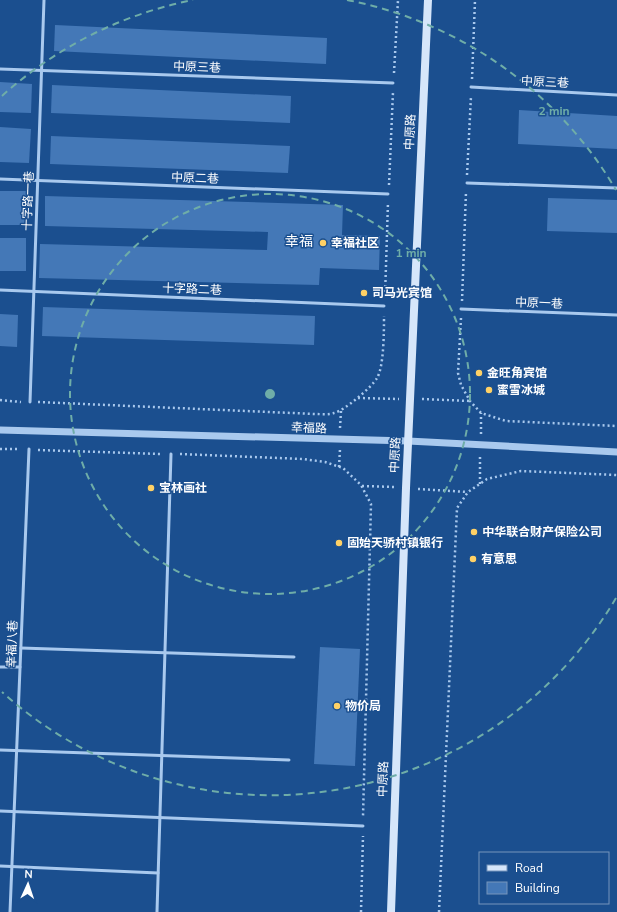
<svg xmlns="http://www.w3.org/2000/svg" width="617" height="912" font-family="'Nunito Sans','Noto Sans SC',sans-serif">
	<rect width="100%" height="100%" fill="#1b4f8f"/>
	<!-- building -->
	<g fill="#4478b7">
		<path d="M55 25 327 38 326 64 54 51Z"/>
		<path d="M0 82 32 84 31 113 0 112Z"/>
		<path d="M52 85 291 96 290 123 51 113Z"/>
		<path d="M519 110 617 116V149L518 144Z"/>
		<path d="M0 127 31 129 29 163 0 162Z"/>
		<path d="M51 136 290 146 288 173 50 164Z"/>
		<path d="M0 191H28L27 225H0Z"/>
		<path d="M45 196 343 205 342 235 380 236 379 270 320 268 319 285 39 278 40 244 267 250 268 232 45 226Z"/>
		<path d="M548 198 617 200V233L547 231Z"/>
		<rect x="0" y="238" width="26" height="33"/>
		<path d="M43 307 315 316 314 345 42 336Z"/>
		<path d="M0 314 18 315 17 347 0 346Z"/>
		<path d="M320 647 360 649 355 766 314 764Z"/>
	</g>
	<g fill="none" stroke-linecap="round" stroke-linejoin="round">
		<!-- path -->
		<g stroke="#a9c9ee" stroke-width="2.5" stroke-dasharray="2 3" stroke-linecap="butt">
			<path d="M394 73 398 0"/>
			<path d="M472 79 475 0"/>
			<path d="M467 175 471 96"/>
			<path d="M389 185 393 92"/>
			<path d="M385 297 388 202"/>
			<path d="M462 301 466 192"/>
			<path d="M461 318 458 373 461 385 470 401 481 413 506 421 617 426"/>
			<path d="M358 398 399 399"/>
			<path d="M422 399 470 401"/>
			<path d="M0 400 21 402"/>
			<path d="M38 402 315 414C321 414 328 415 334 413 344 411 372 387 377 378 384 367 384 330 384 316"/>
			<path d="M340 428 341 411"/>
			<path d="M481 434V413"/>
			<path d="M0 449H19"/>
			<path d="M38 450 161 454"/>
			<path d="M180 454 303 459 325 462 343 468 361 485 371 504 363 817"/>
			<path d="M339 467 340 449"/>
			<path d="M480 484V455"/>
			<path d="M362 486 395 487"/>
			<path d="M418 489 468 492"/>
			<path d="M361 912 363 836"/>
			<path d="M439 912 457 508 468 492 487 479 521 471 617 475"/>
		</g>
		<!-- service -->
		<g stroke="#a9c9ee" stroke-width="3">
			<path d="M0 69 393 83"/>
			<path d="M471 87 617 95"/>
			<path d="M0 179 388 194"/>
			<path d="M467 183 617 188"/>
			<path d="M0 290 384 306"/>
			<path d="M461 309 617 315"/>
			<path d="M30 402 44 0"/>
			<path d="M21 648 294 657"/>
			<path d="M0 667H20"/>
			<path d="M0 750 289 760"/>
			<path d="M0 811 363 826"/>
			<path d="M0 866 158 873"/>
			<path d="M10 912 29 449"/>
			<path d="M157 912 171 454"/>
		</g>
		<!-- tertiary -->
		<path stroke="#a9c9ee" stroke-width="7" d="M0 430 408 441 617 452"/>
		<!-- secondary -->
		<path stroke="#d6e6fa" stroke-width="8" d="M391 912 406 488 428 0"/>
	</g>
	<!-- distance rings -->
	<g fill="none" stroke="#6fada8" stroke-width="2" stroke-dasharray="7 5">
		<circle cx="270" cy="394" r="200"/>
		<path d="M616 598A401 401 0 0 1 2 692M2 96A401 401 0 0 1 193 0M347 0A401 401 0 0 1 616 190"/>
	</g>
	<!-- markers -->
	<g fill="#ffd166" stroke="#1b4f8f" stroke-width="1.5">
		<circle cx="323" cy="243" r="4"/>
		<circle cx="364" cy="293" r="4"/>
		<circle cx="479" cy="373" r="4"/>
		<circle cx="489" cy="390" r="4"/>
		<circle cx="151" cy="488" r="4"/>
		<circle cx="474" cy="532" r="4"/>
		<circle cx="339" cy="543" r="4"/>
		<circle cx="473" cy="559" r="4"/>
		<circle cx="337" cy="706" r="4"/>
	</g>
	<g text-anchor="middle" stroke-width="3" stroke-linejoin="round" paint-order="stroke">
		<!-- street labels -->
		<g font-size="12" fill="#fff" stroke="#1b4f8f">
			<text transform="translate(197 67) rotate(2)" y="4">中原三巷</text>
			<text transform="translate(545 82) rotate(3)" y="4">中原三巷</text>
			<text transform="translate(410 132) rotate(-87)" y="4">中原路</text>
			<text transform="translate(195 178) rotate(2)" y="4">中原二巷</text>
			<text transform="translate(28 201) rotate(-88)" y="4">十字路一巷</text>
			<text transform="translate(192 289) rotate(2)" y="4">十字路二巷</text>
			<text transform="translate(539 303) rotate(2)" y="4">中原一巷</text>
			<text transform="translate(309 428) rotate(2)" y="4">幸福路</text>
			<text transform="translate(395 455) rotate(-87)" y="4">中原路</text>
			<text transform="translate(12 644) rotate(-88)" y="4">幸福八巷</text>
			<text transform="translate(383 779) rotate(-88)" y="4">中原路</text>
		</g>
		<!-- poi labels -->
		<g font-size="12" font-weight="bold" fill="#fff" stroke="#1b4f8f" text-anchor="start">
			<text x="331" y="247">幸福社区</text>
			<text x="372" y="297">司马光宾馆</text>
			<text x="487" y="377">金旺角宾馆</text>
			<text x="497" y="394">蜜雪冰城</text>
			<text x="159" y="492">宝林画社</text>
			<text x="482" y="536">中华联合财产保险公司</text>
			<text x="347" y="547">固始天骄村镇银行</text>
			<text x="481" y="563">有意思</text>
			<text x="345" y="710">物价局</text>
		</g>
		<!-- quarter labels -->
		<g font-size="14" fill="#fff" stroke="#1b4f8f">
			<text x="299" y="246">幸福</text>
		</g>
	</g>
	<circle cx="270" cy="394" r="6" fill="#6fada8" stroke="#1b4f8f" stroke-width="2"/>
	<g font-size="12" text-anchor="middle" font-weight="bold" fill="#6fada8" stroke="#1b4f8f" stroke-width="3" stroke-linejoin="round" paint-order="stroke">
		<text x="554" y="115">2 min</text>
		<text x="411" y="257">1 min</text>
	</g>
	<!-- legend -->
	<rect x="479" y="852" width="130" height="52" fill="#1b4f8f" stroke="#7695bc"/>
	<rect x="487" y="865" width="20" height="6" fill="#d6e6fa" stroke="#7695bc"/>
	<text x="515" y="872" font-size="12" fill="#ffffff">Road</text>
	<rect x="487" y="882" width="20" height="12" fill="#4478b7" stroke="#7695bc"/>
	<text x="515" y="892" font-size="12" fill="#ffffff">Building</text>
	<!-- north arrow -->
	<g transform="translate(28 884) rotate(3)" stroke="#1b4f8f" stroke-width="3" paint-order="stroke">
	<path d="M0-3L7 15L0 10L-7 15Z" fill="#ffffff"/>
	<text y="-6" font-size="11" font-weight="bold" text-anchor="middle" fill="#ffffff">N</text>
	</g>
</svg>
